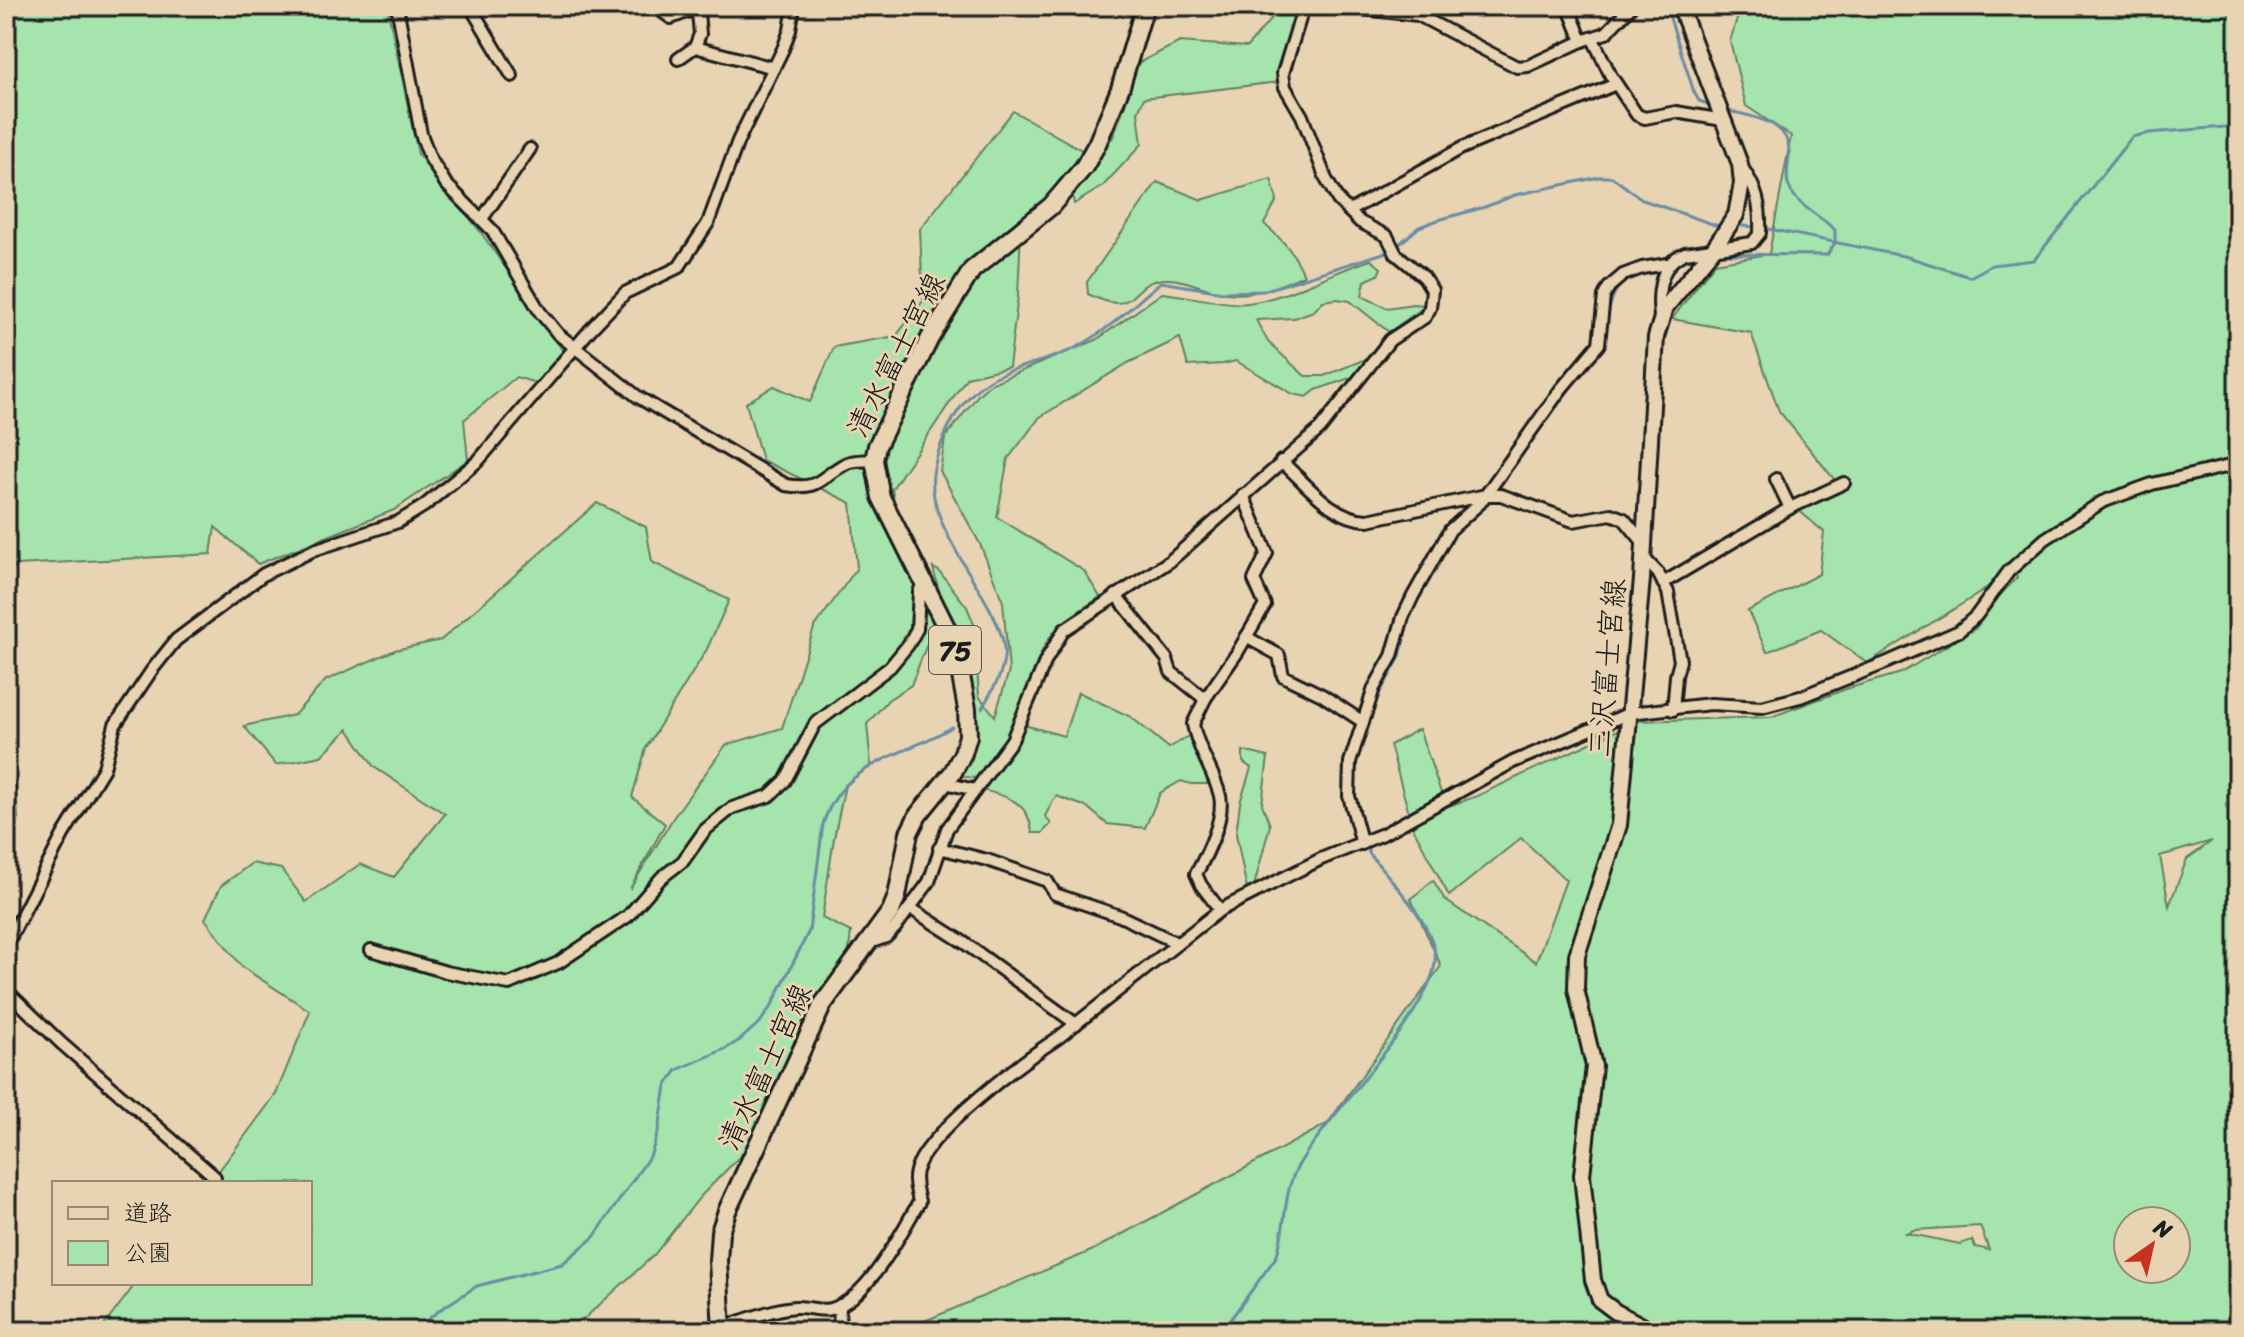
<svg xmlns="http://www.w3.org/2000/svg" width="2244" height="1337" font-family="Sriracha,'Klee One',sans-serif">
	<rect width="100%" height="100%" fill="#e8d4b2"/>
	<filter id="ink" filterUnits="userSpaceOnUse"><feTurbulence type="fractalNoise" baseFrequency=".0125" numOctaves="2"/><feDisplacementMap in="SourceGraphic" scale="16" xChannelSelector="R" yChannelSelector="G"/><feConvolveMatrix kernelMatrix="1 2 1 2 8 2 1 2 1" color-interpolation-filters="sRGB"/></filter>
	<g filter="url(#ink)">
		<!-- green -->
		<g fill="#a5e4ad" stroke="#608064" stroke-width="2" fill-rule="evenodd">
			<path d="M6 6H387L418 154 480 231 563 351 536 383 516 377 464 420 468 460 394 510 258 564 215 527 211 554 17 565 6 578Z"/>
			<path d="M1282 6H1299L1279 82 1144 98 1138 112 1142 144 1103 186 1074 204 1072 194 1091 162 1113 137 1125 105 1134 65 1180 42 1247 47Z"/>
			<path d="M1741 6H2238V1331H906L910 1327 1091 1251 1327 1124 1441 966 1411 899 1433 880 1445 900 1536 962 1566 880 1521 838 1449 896 1413 828 1390 745 1419 729 1446 807 1477 796 1637 721 1771 717 1849 688 1901 673 1976 628 1998 597 2017 578 2013 564 1983 591 1867 663 1821 630 1767 652 1748 611 1819 574 1824 532 1797 509 1842 489 1779 411 1751 333 1672 319 1715 263 1769 254 1791 136 1746 106 1730 41ZM2212 841 2187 859 2169 906 2160 856ZM2128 1221H2176V1269H2128ZM1980 1226 1989 1250 1975 1247 1972 1240 1960 1244 1906 1233 1914 1230Z"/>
			<path d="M1013 111 1085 152 1021 229 1018 296 1009 367 967 377 892 489 905 567 936 621 911 685 888 700 867 724 871 765 845 785 834 838 822 918 851 932 848 958 810 1005 748 1148 700 1197 654 1255 586 1317 564 1331H100L136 1283H310V1183H210L276 1094 310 1011 242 967 205 919 221 886 252 863 281 869 306 902 360 864 394 877 445 814 374 767 348 729 321 756 276 765 244 726 294 715 326 680 395 650 441 640 597 503 646 527 652 562 729 600 707 649 646 748 632 797 665 824 630 889 675 815 726 745 782 728 814 628 857 568 851 503 762 460 746 403 774 386 810 402 834 347 896 336 923 301 920 229Z"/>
			<path d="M1271 179 1277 200 1264 224C1283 240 1294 252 1304 275 1279 286 1254 297 1226 293 1206 291 1186 278 1165 279 1127 281 1140 320 1088 294L1087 282 1157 182 1202 200Z"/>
			<path d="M1371 260 1381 268 1378 275 1365 281 1362 296 1387 308 1413 304 1427 305 1389 332 1350 301 1337 299 1323 301 1314 311 1294 318 1256 320 1268 342 1305 376H1324L1373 356 1356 376 1316 390 1307 397 1293 394 1236 361 1223 364 1188 366 1180 338 1128 363 1040 417 1008 459 997 517 1084 571 1100 597C1083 609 1060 621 1048 640 1029 667 1009 766 979 777 974 779 967 777 961 776L972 760 976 734 974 696 957 630 942 603 933 568 939 571 967 607 974 624 979 696 995 716 1009 671 1003 602 980 544 940 471 945 438 978 395 990 384 1096 340 1162 293C1184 295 1230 306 1248 303 1292 297 1330 272 1371 260Z"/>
			<path d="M1078 692 1131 717 1169 748 1193 733 1208 784H1191L1181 781 1160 793 1145 828 1107 824 1087 807 1056 796 1045 816 1051 824 1042 833H1032C1029 802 1009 797 982 790L1019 741 1024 725 1064 736Z"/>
			<path d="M1243 751 1268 757 1262 804 1270 825 1253 890 1248 895 1236 834 1240 803 1251 768 1243 762Z"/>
			<path d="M6 775 15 783 18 818 6 830Z"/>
		</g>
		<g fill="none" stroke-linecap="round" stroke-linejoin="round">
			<!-- stream -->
			<g stroke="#6a8ca4" stroke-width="3">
				<path d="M1666 6 1694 92 1699 101 1714 106"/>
				<path d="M1742 226 1757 227"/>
				<path d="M1764 228 1908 257 1970 277 1992 265 2034 260 2132 137 2149 133 2238 126"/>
				<path d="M1396 247 1419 227 1438 220 1485 207 1515 195 1599 177H1612L1643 200 1718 226"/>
				<path d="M1724 254 1827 255 1835 243V230C1821 216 1797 206 1789 187 1784 175 1790 162 1789 150 1787 119 1747 116 1725 110"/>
				<path d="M1606 327C1609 309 1611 286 1631 278 1638 274 1648 274 1656 271"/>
				<path d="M1517 459 1590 362"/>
				<path d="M982 708C991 692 1002 677 1004 658 1006 644 1000 630 994 617 974 574 923 516 934 468 942 433 961 396 993 378 1020 364 1052 361 1079 346 1109 330 1134 304 1161 282L1222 292 1263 291 1390 251"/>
				<path d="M1369 718 1379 694 1400 657 1408 618"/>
				<path d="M413 1331 441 1309 477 1286 562 1264 594 1237 651 1154 659 1129 666 1086 677 1070 725 1049 740 1040 761 1021 772 1005 809 931 823 824C843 761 903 757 952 727"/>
				<path d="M1222 1331 1276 1257C1287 1228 1282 1195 1297 1168 1322 1120 1442 1003 1435 954 1431 920 1390 880 1369 853L1367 845"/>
			</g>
			<defs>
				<g id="street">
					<path d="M397 6 421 134 430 158 446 184 492 230 540 312 558 334 638 397 786 485C821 491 820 476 847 463 854 460 866 461 874 460"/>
					<path d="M470 6 512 76"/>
					<path d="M654 6 671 18 689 11 698 13 700 34 695 47"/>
					<path d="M1232 6H1234"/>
					<path d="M1335 6 1418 15 1517 67 1528 66 1582 41 1606 33 1632 6"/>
					<path d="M1568 6 1582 41"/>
					<path d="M1593 39 1611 76 1637 115 1645 118 1676 112 1723 120"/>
					<path d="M678 59 695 47 774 68"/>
					<path d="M1349 211 1462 148 1616 84"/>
					<path d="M482 219 530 149"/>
					<path d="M1660 317C1657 292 1660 263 1685 253L1752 243 1760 233C1761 206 1757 188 1741 166"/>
					<path d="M1281 461C1306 483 1333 520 1368 520L1486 495H1501L1573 521 1611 514 1624 519 1643 542"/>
					<path d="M1776 479 1790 508"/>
					<path d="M1642 556 1658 573 1668 592 1680 661 1676 676 1673 710"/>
					<path d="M1663 583 1790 508 1844 483"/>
					<path d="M1116 595 1167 659 1171 672 1205 699"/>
					<path d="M1246 637 1279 655 1283 676 1322 695 1363 722"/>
					<path d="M945 783 975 790"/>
					<path d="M1362 844 1349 796 1350 762 1374 688 1392 656 1403 617 1413 596 1450 530 1480 503 1561 389 1599 344 1604 296 1609 287 1623 275 1642 268 1667 264"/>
					<path d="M939 848 987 860 1047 881 1055 894 1120 916 1177 943"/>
					<path d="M910 908 963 942 1076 1024"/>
					<path d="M1220 910 1201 885 1196 874C1207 854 1225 819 1220 796 1214 771 1197 749 1193 724L1205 699 1237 653 1265 605 1254 580 1267 553 1243 495"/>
					<path d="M869 943 886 937 895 928 929 882 947 829 1012 740 1046 660 1064 630 1170 561 1320 429 1390 340 1425 317 1430 308 1432 290 1424 277 1396 254 1387 236 1360 222 1338 200 1326 179 1302 116 1285 87 1283 73 1304 6"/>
					<path d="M6 946 63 835 104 768 115 725 152 670 176 640 264 574 314 550 398 522 424 506 478 461 590 330 625 293 679 267 708 223 738 141 783 49 790 30 794 6"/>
					<path d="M371 950 446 972 509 984 558 963 628 916 661 878 683 861 705 830 732 808 769 796 785 781 815 724 890 667 908 645 917 629 919 592 923 583"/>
					<path d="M6 990 61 1043 215 1177"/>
					<path d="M723 1327C746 1320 771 1309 795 1307 807 1306 819 1312 831 1309 867 1300 902 1232 919 1202 917 1191 913 1182 916 1171 925 1134 1024 1060 1058 1038L1220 910 1321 859 1383 834 1513 762 1630 713 1711 704 1762 707 1800 697 1883 664 1959 631 1976 616 2009 571 2045 539 2102 502 2152 484 2238 464"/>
					<path d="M839 1331 840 1305"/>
				</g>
				<path id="secondary" d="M1652 1331 1616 1312 1600 1300 1593 1280 1582 1175 1594 1066 1576 989 1577 955 1619 825 1642 579 1656 337 1665 308 1714 248 1736 215 1742 183 1740 164 1680 6"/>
				<path id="primary" d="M722 1331 718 1261 720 1232 727 1211 823 1004 891 911 897 896 909 833 918 815 953 772 963 753 968 736 967 709 957 654 951 637 881 497 874 460 877 446 930 338 972 270 1051 206 1084 167 1097 144 1120 89 1145 6"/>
			</defs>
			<!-- street casing -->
			<use href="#street" stroke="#1c1c1c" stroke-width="16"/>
			<!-- secondary casing -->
			<use href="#secondary" stroke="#1c1c1c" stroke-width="20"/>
			<!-- primary casing -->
			<use href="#primary" stroke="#1c1c1c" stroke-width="22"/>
			<!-- street -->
			<use href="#street" stroke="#e8d4b2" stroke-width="10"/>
			<!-- secondary -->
			<use href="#secondary" stroke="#e8d4b2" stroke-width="14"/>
			<!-- primary -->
			<use href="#primary" stroke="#e8d4b2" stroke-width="16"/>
		</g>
	</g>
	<g text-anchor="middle" stroke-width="6" stroke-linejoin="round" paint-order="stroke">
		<!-- shield labels -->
		<rect fill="#e8d4b2" stroke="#595349" stroke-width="2" x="929" y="626" width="52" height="48" rx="6"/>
		<g font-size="28" font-weight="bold" fill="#1c1c1c">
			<text x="955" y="660">75</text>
		</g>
		<!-- street labels -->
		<g font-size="30" fill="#1c1c1c" stroke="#e8d4b2">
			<text transform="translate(896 355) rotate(-63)" y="10">清水富士宮線</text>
			<text transform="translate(1607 668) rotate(-85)" y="10">三沢富士宮線</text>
			<text transform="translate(765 1067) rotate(-65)" y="10">清水富士宮線</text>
		</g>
	</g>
	<!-- margin -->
	<rect width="2244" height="1337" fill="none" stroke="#e8d4b2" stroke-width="32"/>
	<rect x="16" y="16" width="2212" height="1305" fill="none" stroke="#1c1c1c" stroke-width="3" filter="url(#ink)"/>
	<!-- legend -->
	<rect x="52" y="1181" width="260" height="104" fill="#e8d4b2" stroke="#968a76" stroke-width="2"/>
	<rect x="68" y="1207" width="40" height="12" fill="#e8d4b2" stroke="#968a76" stroke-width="2"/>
	<text x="124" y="1221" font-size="24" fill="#1c1c1c">道路</text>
	<rect x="68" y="1241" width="40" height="24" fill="#a5e4ad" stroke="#968a76" stroke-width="2"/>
	<text x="124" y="1261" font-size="24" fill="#1c1c1c">公園</text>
	<!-- north arrow -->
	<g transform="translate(2152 1245) rotate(34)"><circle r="38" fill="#e8d4b2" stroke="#968a76" stroke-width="2"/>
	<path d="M0-6L14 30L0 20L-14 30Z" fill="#c8321e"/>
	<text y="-12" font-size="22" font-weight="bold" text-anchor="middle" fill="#1c1c1c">N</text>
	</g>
</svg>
